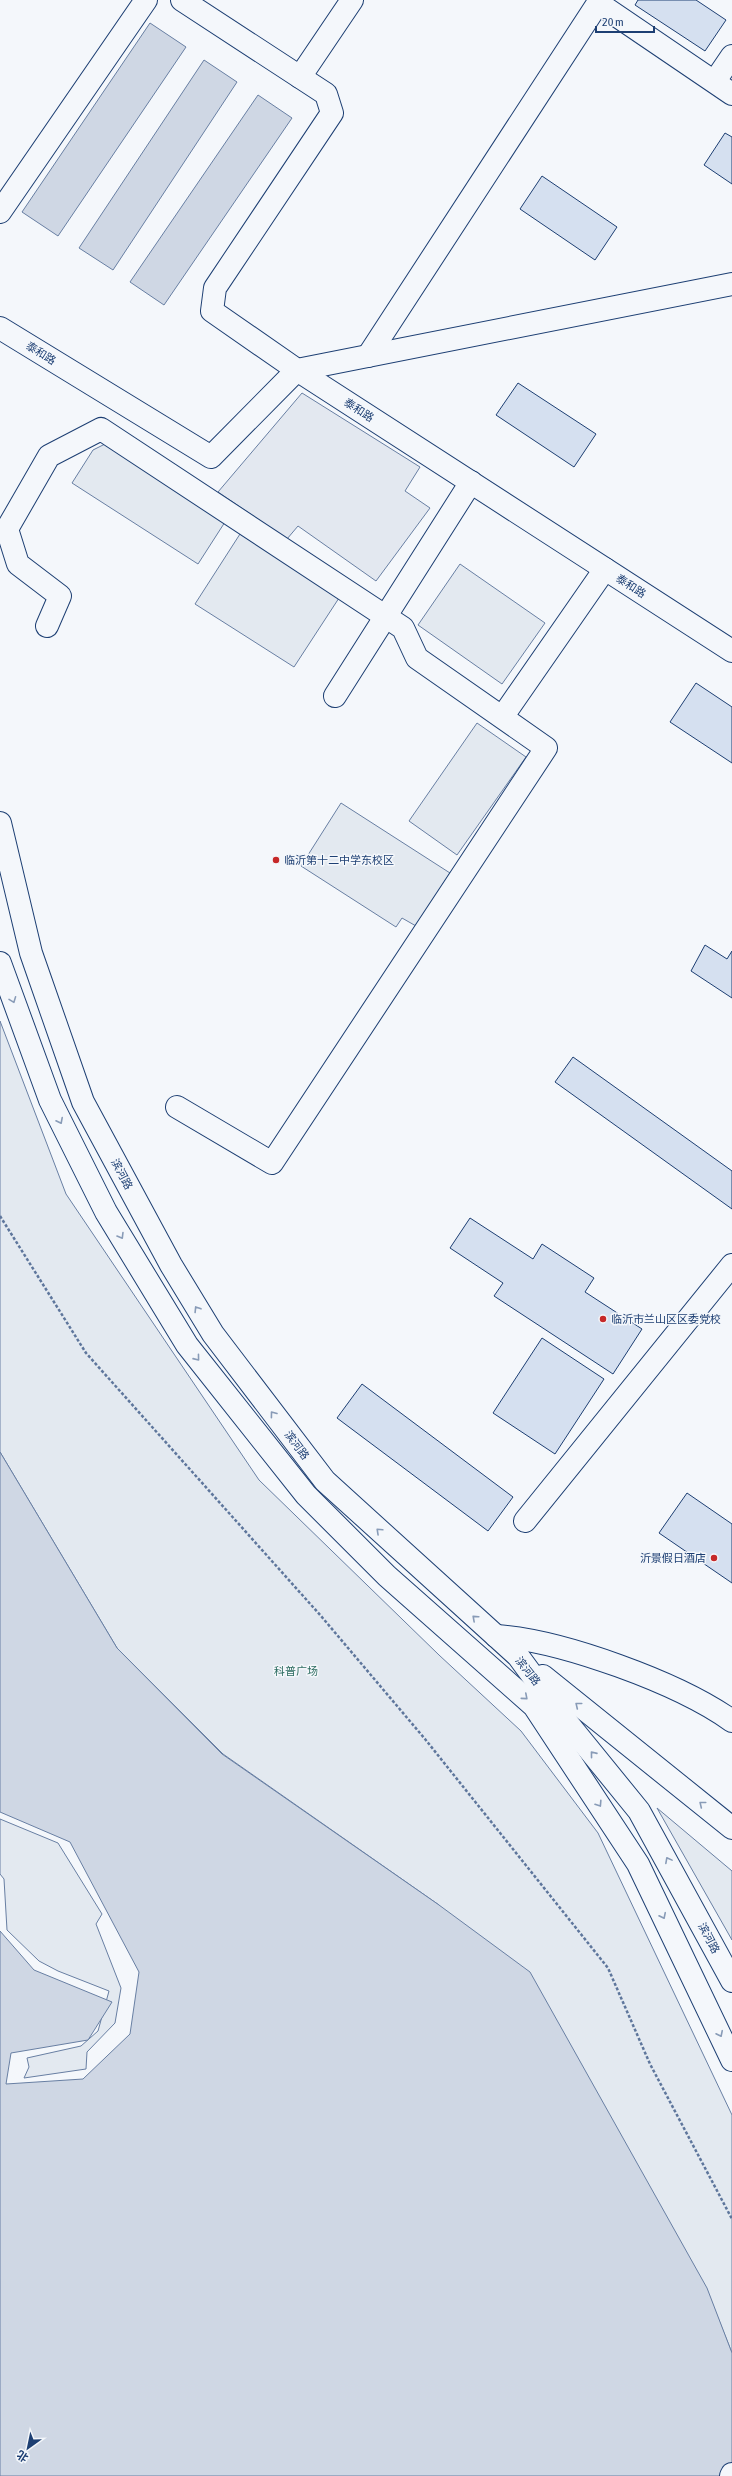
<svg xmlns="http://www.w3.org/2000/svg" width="732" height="2476" font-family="'Asap Condensed','Noto Sans SC',sans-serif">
	<rect width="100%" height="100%" fill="#f4f7fb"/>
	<!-- green -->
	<g fill="#e3e9f0" stroke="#687fa3">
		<path d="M105 444 225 522 198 564 72 483 93 450Z"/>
		<path d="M240 534 339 598 294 667 195 604Z"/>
		<path d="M460 564 545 623 502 684 418 625Z"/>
		<path d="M477 723 526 757 457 855 409 821Z"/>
		<path d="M341 803 450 873 416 926 402 918 396 927 301 866Z"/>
		<path d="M0 1021 66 1194 259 1480 439 1655 521 1731 598 1833 732 2115V2353L706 2288 439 1905 223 1754 117 1648 0 1452Z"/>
		<path d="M657 1808 732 1871V1940Z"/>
		<path d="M0 1819 58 1843 102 1914 96 1924 121 1988 115 2023 87 2052 86 2069 24 2078 29 2067 27 2058 81 2046 98 2031 109 1991 58 1971 39 1961 7 1930 4 1879 0 1874Z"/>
	</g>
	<!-- parking -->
	<path fill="#e3e8f0" stroke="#687fa3" d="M302 393 420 467 405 491 430 508 376 581 298 526 287 539 218 492Z"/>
	<!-- water -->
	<g fill="#cfd7e4" stroke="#687fa3">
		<path d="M150 23 186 47 58 236 22 212Z"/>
		<path d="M204 60 237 82 113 270 79 248Z"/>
		<path d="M258 95 292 118 164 305 130 282Z"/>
		<path d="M0 1452 117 1648 222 1754 439 1905 530 1972 707 2288 732 2353V2476H0V1931L34 1970 112 2002 88 2040 11 2053 6 2084 83 2079 130 2034 139 1972 70 1842 0 1812Z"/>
	</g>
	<!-- building -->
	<g fill="#d5e0f0" stroke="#1d3f73">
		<path d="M638 0H696L726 20 705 51 635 5Z"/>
		<path d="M725 133 732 137V184L704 165Z"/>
		<path d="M542 176 617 227 595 260 520 209Z"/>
		<path d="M518 383 596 434 574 467 496 415Z"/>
		<path d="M696 683 732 707V763L670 722Z"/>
		<path d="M705 945 727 959 732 951V998L691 971Z"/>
		<path d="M573 1057 732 1171V1209L555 1082Z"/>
		<path d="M470 1218 533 1259 542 1244 594 1278 585 1292 642 1329 613 1374 494 1296 503 1283 450 1248Z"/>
		<path d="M542 1338 604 1379 555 1454 493 1413Z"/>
		<path d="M362 1384 513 1497 488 1531 337 1418Z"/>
		<path d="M687 1493 732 1524V1583L659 1533Z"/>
	</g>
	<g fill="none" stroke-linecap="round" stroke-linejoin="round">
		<defs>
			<g id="minor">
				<path d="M182 0 326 94 332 113 215 288 212 311 297 370 732 284"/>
				<path d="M598 3 732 94"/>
				<path d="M300 77 352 0"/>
				<path d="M715 81 732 56"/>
				<path d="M0 212 146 0"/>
				<path d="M0 328 211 457 297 370 732 651"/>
				<path d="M368 356 600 0"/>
				<path d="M47 626 60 596 18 564 7 529 49 456 101 429 403 628 417 658 546 748 272 1163 177 1107"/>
				<path d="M335 696 471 482"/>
				<path d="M503 716 605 569"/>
				<path d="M525 1521 732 1265"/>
				<path d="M496 1636C561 1640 679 1683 732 1721"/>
			</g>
			<g id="major">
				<path d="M0 823 31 953 83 1102 171 1265 213 1334 325 1481 518 1656 565 1720 639 1811 732 1981"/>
				<path d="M0 963 50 1100 106 1212 187 1345 306 1495 387 1576 534 1706 638 1864 732 2060"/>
				<path d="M543 1676 732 1828"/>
				<path d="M731 2476 732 2474"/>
			</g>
		</defs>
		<!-- minor casing -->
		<use href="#minor" stroke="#1d3f73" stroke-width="24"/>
		<!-- major casing -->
		<use href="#major" stroke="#1d3f73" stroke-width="24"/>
		<!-- path -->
		<path stroke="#5e769c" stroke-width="2.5" stroke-dasharray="3 2" stroke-linecap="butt" d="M0 1216 86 1353 321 1616 425 1739 608 1968 650 2064 732 2219"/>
		<!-- minor -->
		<use href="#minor" stroke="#f4f7fb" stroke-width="22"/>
		<!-- major -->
		<use href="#major" stroke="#f4f7fb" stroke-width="22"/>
	</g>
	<!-- one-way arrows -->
	<defs><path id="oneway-chevron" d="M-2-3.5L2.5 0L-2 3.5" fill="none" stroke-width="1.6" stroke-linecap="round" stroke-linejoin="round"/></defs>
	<g stroke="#889bb7">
		<use href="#oneway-chevron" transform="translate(13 1000) rotate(69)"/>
		<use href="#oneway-chevron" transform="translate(60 1121) rotate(63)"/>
		<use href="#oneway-chevron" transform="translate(121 1236) rotate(59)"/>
		<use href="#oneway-chevron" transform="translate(197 1309) rotate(-122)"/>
		<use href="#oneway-chevron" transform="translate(197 1358) rotate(51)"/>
		<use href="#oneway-chevron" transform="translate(273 1414) rotate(-127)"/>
		<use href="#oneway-chevron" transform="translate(379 1531) rotate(-137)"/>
		<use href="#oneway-chevron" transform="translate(475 1618) rotate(-138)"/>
		<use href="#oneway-chevron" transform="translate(525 1697) rotate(41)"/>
		<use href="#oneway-chevron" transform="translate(578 1705) rotate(-141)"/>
		<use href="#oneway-chevron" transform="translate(593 1754) rotate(-129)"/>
		<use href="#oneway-chevron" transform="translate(599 1804) rotate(57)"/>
		<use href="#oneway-chevron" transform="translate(702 1804) rotate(-141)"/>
		<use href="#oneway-chevron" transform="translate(668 1860) rotate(-118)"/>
		<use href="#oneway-chevron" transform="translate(663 1916) rotate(64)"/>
		<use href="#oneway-chevron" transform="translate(720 2034) rotate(64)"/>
	</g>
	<!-- markers -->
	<g fill="#c62828" stroke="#f4f7fb" stroke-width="1.5">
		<circle cx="276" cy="860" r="4"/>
		<circle cx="603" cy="1319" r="4"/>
		<circle cx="714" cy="1558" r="4"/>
	</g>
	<g text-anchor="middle" stroke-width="3" stroke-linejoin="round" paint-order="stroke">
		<!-- street labels -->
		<g font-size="11" fill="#1d3f73" stroke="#f4f7fb">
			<text transform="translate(41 353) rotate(32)" y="4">泰和路</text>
			<text transform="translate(359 410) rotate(33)" y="4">泰和路</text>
			<text transform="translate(631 586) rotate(33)" y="4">泰和路</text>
			<text transform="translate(122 1174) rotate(62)" y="4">滨河路</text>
			<text transform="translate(297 1445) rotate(53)" y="4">滨河路</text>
			<text transform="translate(528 1671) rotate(52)" y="4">滨河路</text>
			<text transform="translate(709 1938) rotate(62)" y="4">滨河路</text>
		</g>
		<!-- poi labels -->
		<g font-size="11" fill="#1d3f73" stroke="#f4f7fb" text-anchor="start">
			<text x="284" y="864">临沂第十二中学东校区</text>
			<text x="611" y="1323">临沂市兰山区区委党校</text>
			<text x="706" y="1562" text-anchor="end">沂景假日酒店</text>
		</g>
		<!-- park labels -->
		<g font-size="11" fill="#2c6c60" stroke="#f4f7fb">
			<text x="296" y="1675">科普广场</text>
		</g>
	</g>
	<!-- north arrow -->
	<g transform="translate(28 2448) rotate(213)" stroke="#f4f7fb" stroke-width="3" paint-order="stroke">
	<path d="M0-3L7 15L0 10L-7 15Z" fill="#1d3f73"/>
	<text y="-6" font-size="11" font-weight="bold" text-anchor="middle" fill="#1d3f73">北</text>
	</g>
	<!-- scale -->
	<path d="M596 26v6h58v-6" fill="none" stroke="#1d3f73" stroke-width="2"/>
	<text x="602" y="26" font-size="12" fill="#1d3f73" stroke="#f4f7fb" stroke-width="3" paint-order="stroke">20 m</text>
</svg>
